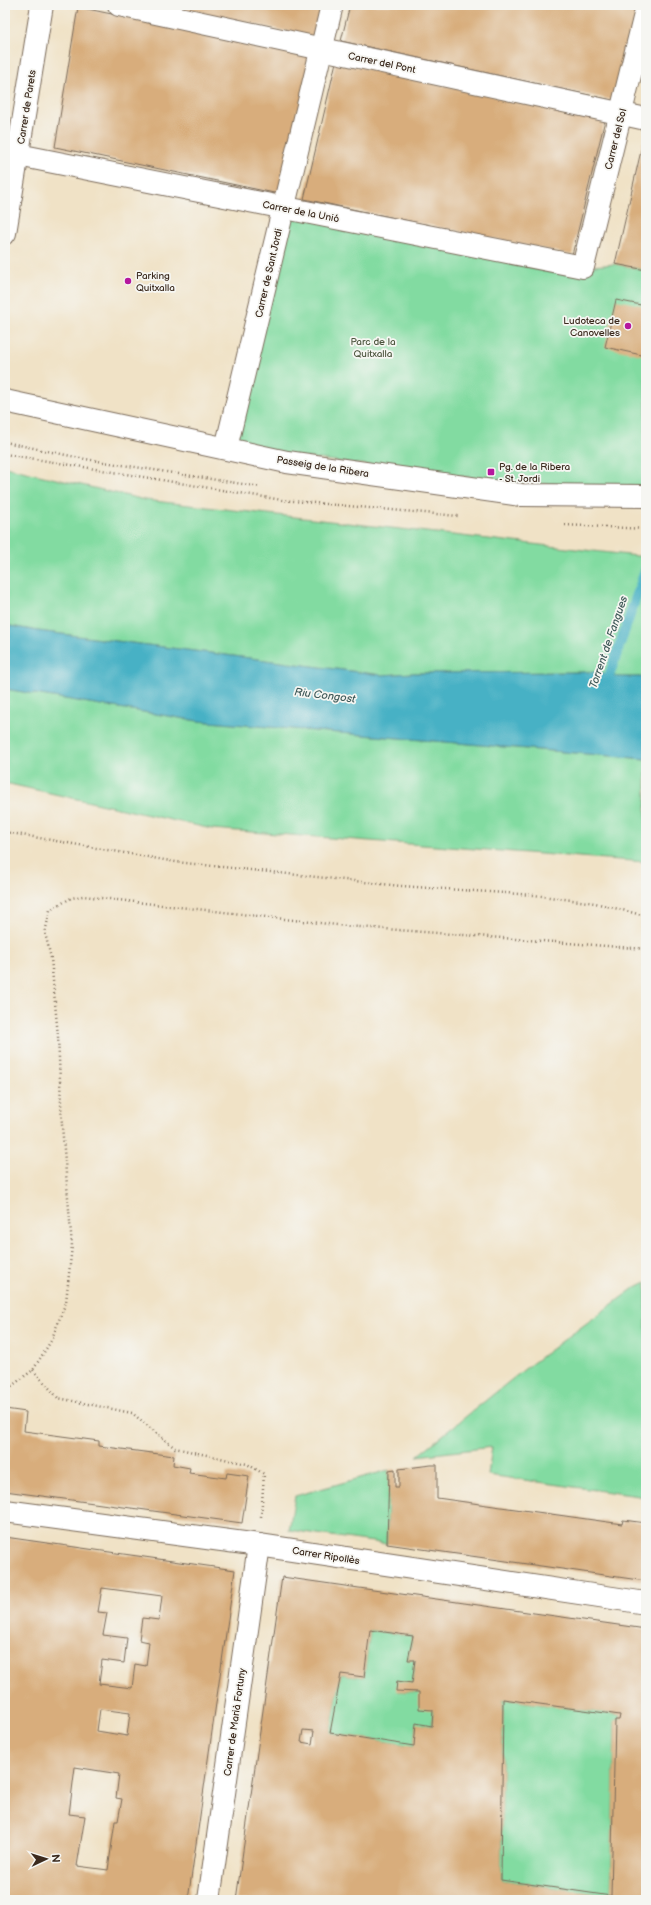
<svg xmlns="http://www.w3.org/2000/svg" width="651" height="1905" font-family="'Balsamiq Sans',sans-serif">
	<rect width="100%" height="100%" fill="#f6f6f2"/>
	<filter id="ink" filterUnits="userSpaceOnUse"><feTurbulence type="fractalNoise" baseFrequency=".025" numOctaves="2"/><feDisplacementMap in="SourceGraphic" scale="8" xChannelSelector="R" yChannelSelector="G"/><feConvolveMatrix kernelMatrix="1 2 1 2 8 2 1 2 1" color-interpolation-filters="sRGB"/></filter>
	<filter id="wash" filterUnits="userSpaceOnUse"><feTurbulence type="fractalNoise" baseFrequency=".012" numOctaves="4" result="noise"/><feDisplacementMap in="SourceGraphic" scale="16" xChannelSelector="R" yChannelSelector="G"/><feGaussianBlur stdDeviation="0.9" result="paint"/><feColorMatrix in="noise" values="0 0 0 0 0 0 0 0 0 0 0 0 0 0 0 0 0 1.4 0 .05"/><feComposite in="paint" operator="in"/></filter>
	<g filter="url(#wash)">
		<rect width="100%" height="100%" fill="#f0e2c6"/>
		<!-- green -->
		<g fill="#82dba1" stroke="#5e8260">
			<path d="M284 208 583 267 615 264 646 270V487L517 483 226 448Z"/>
			<path d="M5 467 145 500 646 557V677H618L599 672 413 673 382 675 38 631 5 625Z"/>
			<path d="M5 689 198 721 646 759V862L212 829 5 783Z"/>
			<path d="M646 1282V1497L488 1475 492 1447 417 1456 526 1368 634 1288Z"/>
			<path d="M389 1470 387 1544 289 1530 295 1496Z"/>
			<path d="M370 1630 413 1636 408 1659 415 1660 412 1683 397 1691 419 1692 433 1710 432 1726 416 1724 414 1746 330 1733 341 1674 364 1677Z"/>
			<path d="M503 1699 620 1715 619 1720H615L611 1896 501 1880Z"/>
		</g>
		<!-- water -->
		<path fill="#47b1c5" stroke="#416e72" d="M5 625 38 631 382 675 413 673 599 672 618 677H646V759L198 721 5 689Z"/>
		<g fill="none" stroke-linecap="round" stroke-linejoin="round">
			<!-- stream -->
			<path stroke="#47b1c5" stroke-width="10" d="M605 688 646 568"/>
		</g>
		<g id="blocks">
			<!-- building -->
			<g fill="#d8ad7c" fill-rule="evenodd">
				<path d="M166 5H324L317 38Z"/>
				<path d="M350 5H638L616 101 341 41Z"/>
				<path d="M78 7 313 56 279 194 55 147Z"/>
				<path d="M336 62 605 120 572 255 304 199Z"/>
				<path d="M643 142 646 143V270L615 264Z"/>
				<path d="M616 300 646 306V356L605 347Z"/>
				<path d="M5 1409 26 1412 24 1431 99 1441V1446L174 1456 173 1465 190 1468 189 1473 226 1478 227 1473 249 1476 242 1523 5 1491Z"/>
				<path d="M431 1465H437V1498L622 1524 623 1520 646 1523V1581L387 1544 389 1470 395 1469V1487H399V1469Z"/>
				<path d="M5 1537 235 1570 188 1900H5ZM102 1588 162 1596 159 1620 142 1618 139 1640 149 1642 146 1666 135 1664 132 1688 99 1684 102 1660 124 1663 127 1638 103 1635 107 1613 98 1612ZM100 1709 130 1713 127 1736 97 1731ZM75 1767 119 1774 116 1798 122 1799 118 1821H115L108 1870 77 1866 85 1816 69 1814Z"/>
				<path d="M282 1577 646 1629V1900H236ZM370 1630 413 1636 408 1660H415L412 1683 397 1681 396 1691 419 1692V1709L433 1710 432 1726 416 1723 414 1746 330 1733 341 1674 364 1677ZM503 1699 620 1715 619 1720H615L611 1896 501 1880ZM303 1730 314 1731 312 1744 301 1742Z"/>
			</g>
		</g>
	</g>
	<g filter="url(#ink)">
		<use href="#blocks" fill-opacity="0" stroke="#7a6a59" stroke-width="1"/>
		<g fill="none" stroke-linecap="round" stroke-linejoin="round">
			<defs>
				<g id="street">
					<path d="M119 5 646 119"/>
					<path d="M18 155 583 267 646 10"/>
					<path d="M5 233 42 5"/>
					<path d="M5 401 287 462 521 495 646 496"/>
					<path d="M226 448 332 5"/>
					<path d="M5 1511 259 1545 646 1603"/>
					<path d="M209 1900 259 1545"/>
				</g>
			</defs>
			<!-- street casing -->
			<use href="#street" stroke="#7a6a59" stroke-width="24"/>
			<!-- path -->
			<g stroke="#7a6a59" stroke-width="2.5" stroke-dasharray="1 3" stroke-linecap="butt">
				<path d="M5 442 85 459 261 487"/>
				<path d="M5 454 282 500 458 516"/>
				<path d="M565 525 646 529"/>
				<path d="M5 832 176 862 401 886 534 895 595 903 646 916"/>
				<path d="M33 1370 58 1398 132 1413 175 1448 247 1464 264 1474 261 1517"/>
				<path d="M5 1391 33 1370 51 1341 66 1302 72 1246 62 1125 58 1036 51 958 45 933 50 910 71 898 83 896 346 926 646 949"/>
			</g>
			<!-- street -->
			<use href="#street" stroke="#fff" stroke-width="22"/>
		</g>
	</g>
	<!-- markers -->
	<g fill="#b5179e" stroke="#f6f6f2" stroke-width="1.5">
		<circle cx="128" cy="281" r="4"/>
		<circle cx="628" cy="326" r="4"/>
		<rect x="487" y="468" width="8" height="8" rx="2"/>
	</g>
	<g text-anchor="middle" stroke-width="3.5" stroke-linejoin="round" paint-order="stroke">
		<!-- street labels -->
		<g font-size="10" fill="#3b2a1e" stroke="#f6f6f2">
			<text transform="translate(382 62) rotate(12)" y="4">Carrer del Pont</text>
			<text transform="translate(26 107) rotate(-81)" y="4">Carrer de Parets</text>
			<text transform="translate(615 139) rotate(-76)" y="4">Carrer del Sol</text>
			<text transform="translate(301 211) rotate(11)" y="4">Carrer de la Unió</text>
			<text transform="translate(268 273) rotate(-77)" y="4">Carrer de Sant Jordi</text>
			<text transform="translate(323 466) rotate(9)" y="4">Passeig de la Ribera</text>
			<text transform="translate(326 1555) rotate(9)" y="4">Carrer Ripollès</text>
			<text transform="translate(234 1722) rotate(-82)" y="4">Carrer de Marià Fortuny</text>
		</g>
		<!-- poi labels -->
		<g font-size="10" fill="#3b2a1e" stroke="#f6f6f2" text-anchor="start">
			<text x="136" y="279">Parking<tspan x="136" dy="12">Quitxalla</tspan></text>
			<text x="620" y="324" text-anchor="end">Ludoteca de<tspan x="620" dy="12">Canovelles</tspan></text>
			<text x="499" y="470">Pg. de la Ribera<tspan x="499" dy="12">- St. Jordi</tspan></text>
		</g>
		<!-- park labels -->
		<g font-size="10" fill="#4d563f" stroke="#f6f6f2">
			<text x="373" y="345">Parc de la<tspan x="373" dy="12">Quitxalla</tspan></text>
		</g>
		<!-- water labels -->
		<g font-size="11" font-style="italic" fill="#3f5958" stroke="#f6f6f2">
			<text transform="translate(608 642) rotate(-71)" y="4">Torrent de Fangues</text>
			<text transform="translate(325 695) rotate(7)" y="4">Riu Congost</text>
		</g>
	</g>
	<!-- margin -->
	<rect width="651" height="1905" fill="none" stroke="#f6f6f2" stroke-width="20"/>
	<!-- north arrow -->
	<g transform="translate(46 1859) rotate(86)" stroke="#f6f6f2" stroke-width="3" paint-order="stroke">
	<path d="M0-3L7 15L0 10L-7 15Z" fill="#3b2a1e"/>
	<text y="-6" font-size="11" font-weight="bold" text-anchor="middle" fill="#3b2a1e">N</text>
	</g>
</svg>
